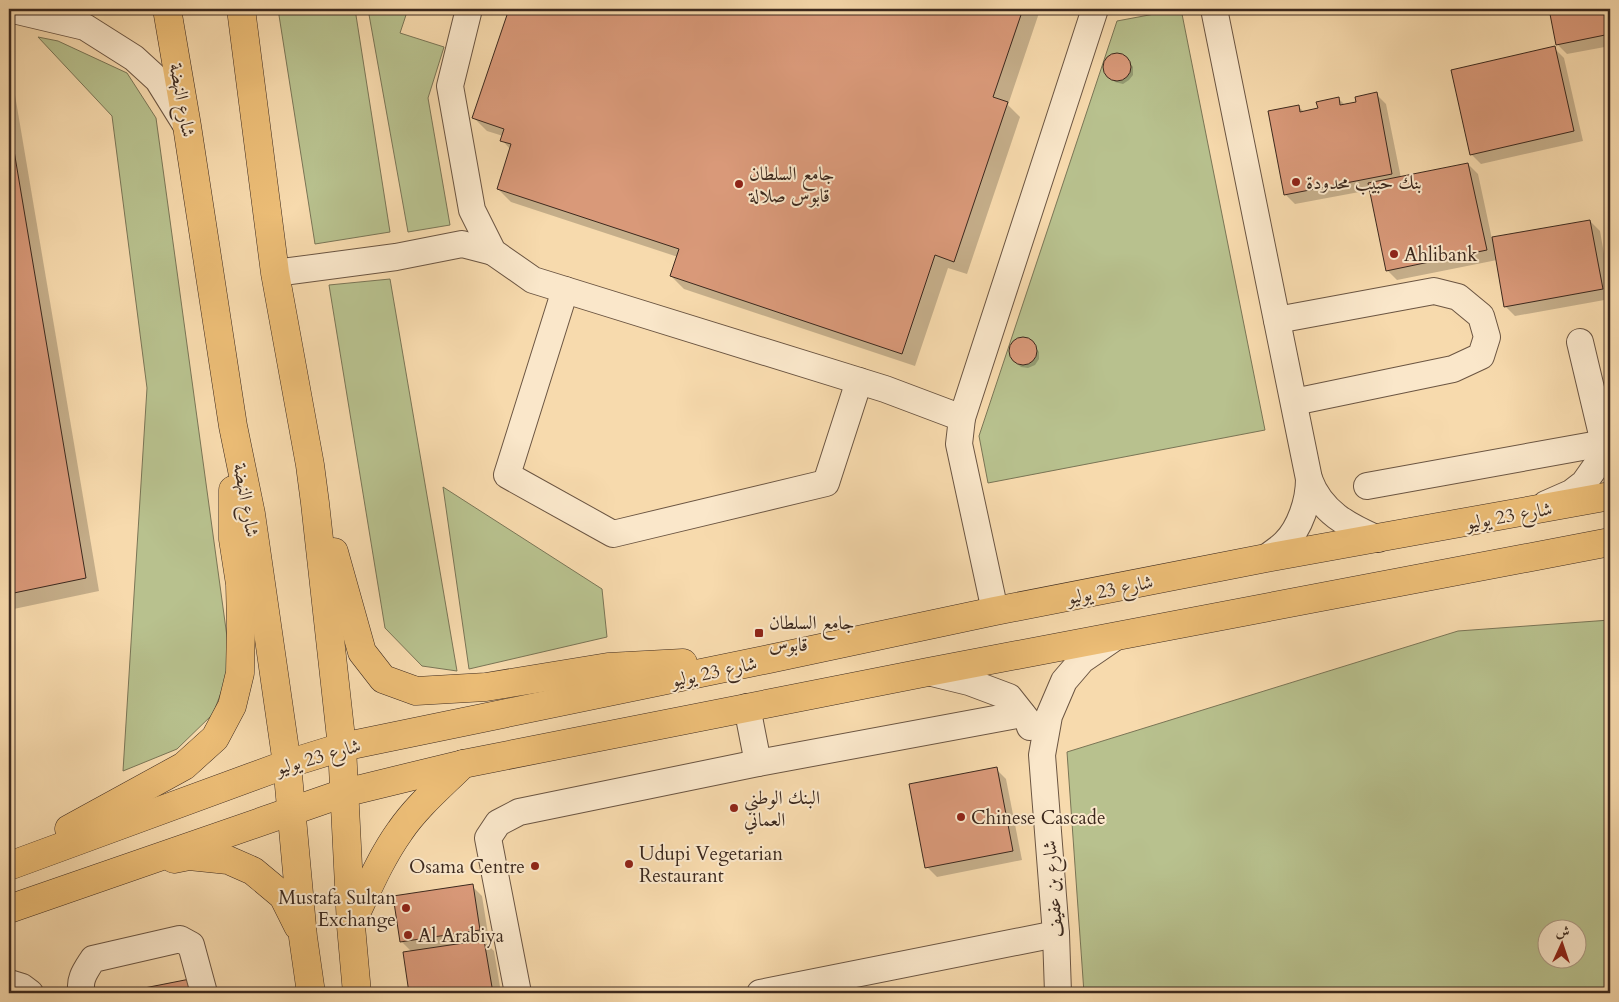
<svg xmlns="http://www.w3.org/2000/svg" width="1619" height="1002" font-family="Cardo,Amiri,serif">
	<rect width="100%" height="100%" fill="#f7daad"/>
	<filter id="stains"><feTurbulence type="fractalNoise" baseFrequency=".004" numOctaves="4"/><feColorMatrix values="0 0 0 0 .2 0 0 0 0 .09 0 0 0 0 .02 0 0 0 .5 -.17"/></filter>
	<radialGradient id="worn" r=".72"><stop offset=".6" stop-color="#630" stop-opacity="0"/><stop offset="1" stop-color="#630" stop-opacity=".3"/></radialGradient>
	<!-- green -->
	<g fill="#b8c18e" stroke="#7a7556" fill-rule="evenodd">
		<path d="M278 9H355L390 232 315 244Z"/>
		<path d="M368 9H408L400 33 444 47 428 98 450 225 408 232Z"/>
		<path d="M1181 9 1265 430 988 483 979 436 1117 21Z"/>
		<path d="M38 37 58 41 127 73 156 118 231 666 213 714 177 749 123 771 147 388 112 116Z"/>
		<path d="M390 279 457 671 422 666 385 628 329 285Z"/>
		<path d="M443 487 602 589 607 637 469 669Z"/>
		<path d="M1610 620V993H1084L1067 752 1458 631ZM1546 930H1576V960H1546Z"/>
	</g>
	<!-- shadow -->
	<g fill="#0003">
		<path d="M510 9H1039L1040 10 1008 105 1020 117 967 274 948 268 915 366 684 289 671 276 678 257 511 202 498 189 511 150 502 140 503 136 487 131 474 118Z"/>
		<path d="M1550 9H1610V46L1567 54 1557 44Z"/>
		<path d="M1554 48 1564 58 1583 141 1481 164 1471 154Z"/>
		<path d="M1119 54 1126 58 1133 67V75L1129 80 1123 84 1115 82 1110 77 1106 74 1104 67 1106 60 1111 55Z"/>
		<path d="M9 89 15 95 99 591 9 610Z"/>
		<path d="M1376 94 1386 104 1401 178 1468 164 1478 174 1492 239 1590 221 1600 231 1610 288V299L1515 316 1505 306 1497 260 1397 280 1387 270 1370 190 1295 204 1285 194 1298 106 1304 112 1319 109 1339 99 1345 105 1357 103Z"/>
		<path d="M1024 338 1031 342 1039 352V359L1035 365 1028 368 1021 367 1015 362 1012 359 1010 351 1011 345 1017 340Z"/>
		<path d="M996 769 1006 779 1022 860 937 877 927 867Z"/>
		<path d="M472 886 482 896 489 940 484 941 494 951 501 993H410L404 954 412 952 402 942Z"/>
		<path d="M190 981 200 993H125Z"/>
	</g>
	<!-- building -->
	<g fill="#d99979" stroke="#3c291e">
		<path d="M509 9H1023L993 97 1008 102 954 262 935 255 902 354 670 276 679 249 497 189 511 144 500 141 504 129 472 118Z"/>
		<path d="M1549 9H1610V34L1556 45Z"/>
		<path d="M1555 46 1574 131 1470 155 1451 70Z"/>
		<circle cx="1117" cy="67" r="14"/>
		<path d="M1377 92 1392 174 1284 195 1268 111 1299 105 1300 112 1318 108 1316 102 1339 97 1340 105 1356 102 1355 97Z"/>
		<path d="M9 121 86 578 9 594Z"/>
		<path d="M1468 163 1487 250 1386 271 1368 183Z"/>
		<path d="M1590 220 1603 289 1504 307 1492 237Z"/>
		<circle cx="1023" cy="351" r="14"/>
		<path d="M997 767 1013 851 925 868 909 784Z"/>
		<path d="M473 884 480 930 400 942 393 896Z"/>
		<path d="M484 940 493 993H409L403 952Z"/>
		<path d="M190 979 193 993H124V992Z"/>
	</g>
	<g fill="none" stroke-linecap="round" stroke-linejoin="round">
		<defs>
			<g id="minor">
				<path d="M9 9 85 27 134 58 158 80 186 125"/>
				<path d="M469 9 450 86 472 210 493 252 533 280 885 389 962 418"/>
				<path d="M1214 9 1309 479C1321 512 1348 526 1378 539"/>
				<path d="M275 273 396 257 462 244 493 252"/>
				<path d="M565 290 507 475 613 534 826 483 859 381"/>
				<path d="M1277 320 1434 291 1458 297 1481 316 1487 337 1481 356 1453 369 1294 402"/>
				<path d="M1580 342 1604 443"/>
				<path d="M1367 486 1610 442"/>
				<path d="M1546 504 1571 493 1584 483 1596 466 1610 453"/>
				<path d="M1266 558C1272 553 1279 549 1285 543 1300 528 1309 501 1309 479"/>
				<path d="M995 611 959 444 962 418 1095 9"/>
				<path d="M928 672 969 682 1009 697 1028 721 1030 727"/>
				<path d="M747 707 758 763"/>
				<path d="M9 983 22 987 30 993"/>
				<path d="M82 993C78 980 86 970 93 959L180 939 191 945 204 993"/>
				<path d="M518 993 488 838 498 823 519 812 758 763 1022 714"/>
				<path d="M760 993 1056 934"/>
				<path d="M1058 993 1056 934 1042 755 1049 716 1064 681 1082 660 1117 636"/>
			</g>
			<g id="major">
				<path d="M167 9 187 126 233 426 251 514 287 764 303 937 311 993"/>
				<path d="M241 9 275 273 310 465 315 503 342 747 351 926 357 993"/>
				<path d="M334 552 362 652 383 679 416 691 486 687 608 667 683 663"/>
				<path d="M69 829 184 766 215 738 232 706 240 673 241 626 240 584 233 539V490"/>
				<path d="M174 859 189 856 228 860 253 871 283 896 298 926"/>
				<path d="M9 866 287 764 342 747 769 659 995 611 1266 558 1610 496"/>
				<path d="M9 909 344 793 463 764 928 672 1610 542"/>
				<path d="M352 922C367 891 380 859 400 831 417 806 442 785 463 764"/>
			</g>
		</defs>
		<!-- minor casing -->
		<use href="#minor" stroke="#6b5542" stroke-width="28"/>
		<!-- major casing -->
		<use href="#major" stroke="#3c291e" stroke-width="29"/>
		<!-- minor -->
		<use href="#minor" stroke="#fae7ca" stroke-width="26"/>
		<!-- major -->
		<use href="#major" stroke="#ecbd76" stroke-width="28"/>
	</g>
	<!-- markers -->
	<g fill="#8f2418" stroke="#fae7ca" stroke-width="2">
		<circle cx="1296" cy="182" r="5"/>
		<circle cx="739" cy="184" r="5"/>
		<circle cx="1394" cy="254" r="5"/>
		<rect x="754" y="628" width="10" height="10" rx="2.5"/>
		<circle cx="734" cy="808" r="5"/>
		<circle cx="961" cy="817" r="5"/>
		<circle cx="629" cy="864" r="5"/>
		<circle cx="535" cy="866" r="5"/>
		<circle cx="406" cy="908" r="5"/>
		<circle cx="408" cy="935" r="5"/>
	</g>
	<g text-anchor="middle" stroke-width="4" stroke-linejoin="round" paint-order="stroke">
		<!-- street labels -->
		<g font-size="19" fill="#3c291e" stroke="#fae7ca">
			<text transform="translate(183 100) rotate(80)" y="7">شارع النهضة</text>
			<text transform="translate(247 500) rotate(80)" y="7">شارع النهضة</text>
			<text transform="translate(1509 515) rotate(-10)" y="7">شارع 23 يوليو</text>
			<text transform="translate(1110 589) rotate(-11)" y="7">شارع 23 يوليو</text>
			<text transform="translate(714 671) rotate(-12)" y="7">شارع 23 يوليو</text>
			<text transform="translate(318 756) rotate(-16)" y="7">شارع 23 يوليو</text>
			<text transform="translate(1052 889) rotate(-94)" y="7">شارع بن عفيف</text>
		</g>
		<!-- poi labels -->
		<g font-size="19" fill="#3c291e" stroke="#fae7ca" text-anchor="start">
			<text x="749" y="180">جامع السلطان<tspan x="749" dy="22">قابوس صلالة</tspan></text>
			<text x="1306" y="189">بنك حبيب محدودة</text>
			<text x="1404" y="261">Ahlibank</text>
			<text x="769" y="629">جامع السلطان<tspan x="769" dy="22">قابوس</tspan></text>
			<text x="744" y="804">البنك الوطني<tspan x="744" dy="22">العماني</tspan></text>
			<text x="971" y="824">Chinese Cascade</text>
			<text x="639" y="860">Udupi Vegetarian<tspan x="639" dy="22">Restaurant</tspan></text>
			<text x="525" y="873" text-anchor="end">Osama Centre</text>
			<text x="396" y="904" text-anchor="end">Mustafa Sultan<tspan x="396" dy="22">Exchange</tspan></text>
			<text x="418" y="942">Al Arabiya</text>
		</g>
	</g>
	<!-- margin -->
	<rect width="1619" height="1002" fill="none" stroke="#f7daad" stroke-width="30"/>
	<rect x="10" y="10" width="1599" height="982" fill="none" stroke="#3c291e" stroke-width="2.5"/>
	<rect x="15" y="15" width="1589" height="972" fill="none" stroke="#3c291e"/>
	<!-- north arrow -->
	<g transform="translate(1562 944) rotate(3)"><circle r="24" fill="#fae7ca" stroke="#ae9b85"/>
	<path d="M0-4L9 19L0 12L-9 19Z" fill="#8f2418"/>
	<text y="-8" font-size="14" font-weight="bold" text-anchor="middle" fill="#3c291e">ش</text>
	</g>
	<rect width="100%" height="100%" filter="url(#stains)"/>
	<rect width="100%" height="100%" fill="url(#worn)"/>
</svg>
